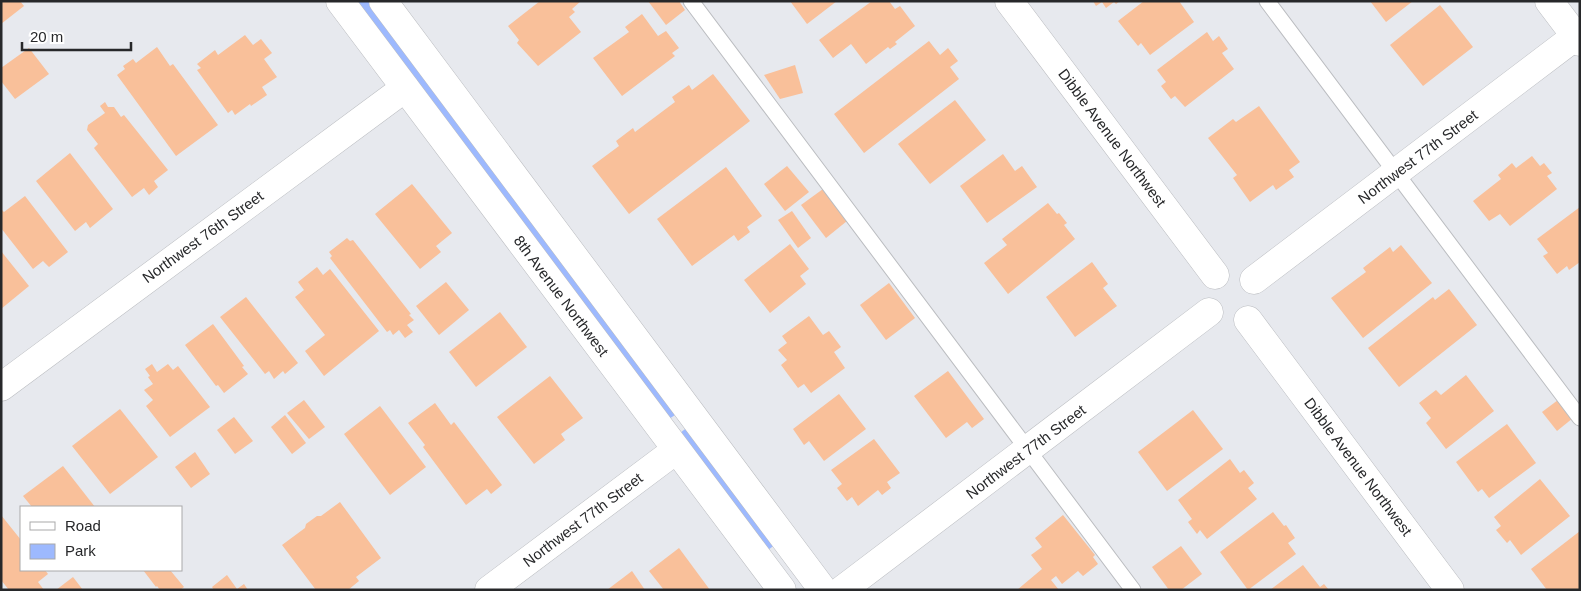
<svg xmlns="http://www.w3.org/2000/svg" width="1581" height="591" font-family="Helvetica,sans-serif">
	<rect width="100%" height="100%" fill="#e7e9ee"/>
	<!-- green -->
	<g fill="#9db9fe">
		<path d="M357 1H371L678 413 669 419Z"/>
		<path d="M689 426 776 544 768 550 680 433Z"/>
	</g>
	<!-- building -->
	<g fill="#f9c09a">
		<path d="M1 1H20L24 6 1 24Z"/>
		<path d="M540 1H581L572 9 575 12 569 17 581 32 538 66 517 43 519 40 508 26Z"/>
		<path d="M648 1H679L685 10 666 25Z"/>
		<path d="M790 1H837L807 24Z"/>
		<path d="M872 1H889L895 9 900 6 915 26 895 42 897 44 890 49 888 47 866 64 851 44 833 58 819 40Z"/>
		<path d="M1093 1H1120L1116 4 1114 2 1106 8 1102 2 1096 6Z"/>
		<path d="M1144 1H1179L1194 22 1150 55 1141 43 1138 46 1118 21Z"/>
		<path d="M1370 1H1413L1386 22Z"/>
		<path d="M1440 5 1473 47 1423 86 1390 45Z"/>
		<path d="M642 14 658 36 666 31 679 48 672 53 675 56 622 96 593 58 629 32 625 27Z"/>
		<path d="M1207 32 1213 41 1219 36 1228 49 1222 53 1234 69 1185 107 1175 96 1171 99 1161 86 1166 82 1157 70Z"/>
		<path d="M245 35 253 45 261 39 272 53 264 59 277 77 262 87 267 95 251 106 250 104 235 115 232 110 228 113 197 70 201 68 197 64 215 50 218 55Z"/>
		<path d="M929 41 940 55 948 48 958 61 950 67 959 79 864 153 834 114Z"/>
		<path d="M157 47 170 66 173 64 218 125 176 156 117 75 125 69 123 66 133 59 136 63Z"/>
		<path d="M29 48 49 74 15 99 1 81V68Z"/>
		<path d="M795 65 803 93 780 99 764 75Z"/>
		<path d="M713 74 750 121 629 214 592 166 619 146 616 141 633 128 635 132 675 102 672 97 689 85 692 90Z"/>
		<path d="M955 100 986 140 930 184 898 144Z"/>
		<path d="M105 102 108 107H114L121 117 124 115 168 170 154 181 158 187 149 195 144 188 132 197 94 148 98 144 87 130 88 125 105 113 100 106Z"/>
		<path d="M1259 106 1300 162 1289 170 1294 177 1276 190 1273 185 1250 202 1233 178 1237 175 1208 138 1233 119 1236 122Z"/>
		<path d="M70 153 113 209 90 228 86 222 75 231 36 181Z"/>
		<path d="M1003 154 1015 171 1022 166 1037 187 987 223 960 186Z"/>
		<path d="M1532 156 1540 166 1544 163 1552 173 1547 176 1557 189 1510 226 1500 214 1489 221 1473 201 1501 179 1498 175 1512 163 1516 168Z"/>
		<path d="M787 166 809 192 785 211 764 184Z"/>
		<path d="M726 167 762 216 747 227 750 232 738 241 734 235 692 266 657 219Z"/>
		<path d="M412 184 452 233 436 246 441 252 420 269 375 214Z"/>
		<path d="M823 189 847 221 826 238 801 205Z"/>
		<path d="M25 196 68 252 49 267 43 261 33 269 1 228V209L4 212Z"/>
		<path d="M1048 203 1057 214 1059 213 1067 223 1064 225 1075 239 1008 294 984 263 1007 245 1002 239Z"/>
		<path d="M1580 207V262L1569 270 1567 266 1557 274 1543 256 1548 253 1537 239Z"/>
		<path d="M792 211 811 238 798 248 778 220Z"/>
		<path d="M347 238 350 241 353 240 411 314 409 315 414 320 407 325 413 332 405 338 399 330 393 335 390 330 387 332 330 258 332 256 329 252Z"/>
		<path d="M790 244 809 269 800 276 806 284 770 313 744 280Z"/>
		<path d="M1401 245 1432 283 1363 338 1331 298 1366 272 1363 268 1390 247 1393 252Z"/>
		<path d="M1 251 29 286 1 309Z"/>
		<path d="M1092 262 1108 284 1103 288 1117 306 1075 337 1046 297Z"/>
		<path d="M317 267 323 275 330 269 379 331 324 376 305 351 325 335 295 297 304 290 298 282Z"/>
		<path d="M446 282 469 310 439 335 416 306Z"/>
		<path d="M889 283 915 318 886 340 860 305Z"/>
		<path d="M1449 289 1477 325 1399 387 1368 348 1433 297 1435 300Z"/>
		<path d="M246 297 298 363 285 374 283 371 274 379 269 371 265 374 220 317Z"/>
		<path d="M500 312 527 347 476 387 449 352Z"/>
		<path d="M809 316 823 335 829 331 841 347 834 352 845 368 811 393 804 384 798 388 781 365 787 360 778 350 787 343 782 336Z"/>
		<path d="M213 324 244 366 242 367 248 374 224 393 218 385 216 386 185 345Z"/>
		<path d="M152 364 157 372 168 364 173 370 178 366 210 407 170 437 146 406 153 400 144 390 153 384 148 377 150 376 145 369Z"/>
		<path d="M948 371 984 419 972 428 967 422 946 438 914 396Z"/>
		<path d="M1466 375 1494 411 1446 449 1426 423 1431 418 1419 403 1436 390 1441 395Z"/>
		<path d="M550 376 583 418 561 434 565 440 534 464 497 417Z"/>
		<path d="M839 394 866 429 824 461 809 441 804 445 793 429Z"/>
		<path d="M304 400 325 427 309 439 287 413Z"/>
		<path d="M1558 400 1573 418 1557 431 1542 412Z"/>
		<path d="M435 403 451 425 454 422 502 485 491 494 487 489 466 505 423 447 425 445 408 423Z"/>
		<path d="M380 406 426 467 390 495 344 434Z"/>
		<path d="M120 409 158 457 110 494 72 446Z"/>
		<path d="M1193 410 1223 449 1167 491 1138 452Z"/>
		<path d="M285 415 306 443 292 454 271 427Z"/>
		<path d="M234 417 253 441 235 454 217 430Z"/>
		<path d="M1507 424 1536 463 1489 498 1482 489 1478 492 1456 462Z"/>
		<path d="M874 439 900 473 887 482 891 488 882 495 878 490 858 506 852 497 847 501 837 488 842 484 831 470Z"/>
		<path d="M195 452 210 474 191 488 175 467Z"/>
		<path d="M1230 459 1240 473 1244 470 1254 483 1248 488 1257 499 1207 539 1200 530 1197 534 1188 522 1192 519 1178 500Z"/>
		<path d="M63 466 95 507H32L23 496Z"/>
		<path d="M1540 479 1570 516 1521 555 1510 540 1507 543 1496 530 1501 526 1494 517Z"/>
		<path d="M340 502 381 558 356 577 359 581 348 590H316L282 545 305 528 306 524 317 516H321Z"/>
		<path d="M1273 512 1284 526 1286 525 1295 538 1288 543 1296 554 1248 590 1220 552Z"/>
		<path d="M1 515 21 540V570H45L48 574 38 582 44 590H9L1 580Z"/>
		<path d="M1063 515 1095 555 1093 557 1098 564 1083 576 1078 571 1062 584 1056 576 1051 580 1059 590H1017L1042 569 1031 555 1042 547 1035 538Z"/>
		<path d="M1580 531V588L1578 590H1547L1531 569Z"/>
		<path d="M1181 546 1202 574 1181 590H1169L1152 567Z"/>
		<path d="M679 548 710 590H664L649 571Z"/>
		<path d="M1303 565 1320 587 1324 584 1329 590H1270Z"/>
		<path d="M143 570H170L184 587 180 590H160L157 586 156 587Z"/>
		<path d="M632 571 645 590H607Z"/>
		<path d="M227 575 237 589 244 584 248 590H214L212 587Z"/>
		<path d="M73 577 83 590H56Z"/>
	</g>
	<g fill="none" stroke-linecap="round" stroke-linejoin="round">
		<defs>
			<g id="service">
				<path d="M691 1 1133 590"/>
				<path d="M1267 1 1580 418"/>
			</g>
			<g id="minor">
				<path d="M1009 1 1215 275"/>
				<path d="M1549 1 1580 42"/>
				<path d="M1254 280 1580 33"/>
				<path d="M1248 320 1450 590"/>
				<path d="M1 387 405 88"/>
				<path d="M489 590 676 450"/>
				<path d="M842 590 1209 312"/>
			</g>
			<g id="secondary">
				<path d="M340 1 782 590"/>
				<path d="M383 1 823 590"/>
			</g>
		</defs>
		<!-- service casing -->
		<use href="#service" stroke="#bbbdc1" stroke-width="17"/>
		<!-- minor casing -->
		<use href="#minor" stroke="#bbbdc1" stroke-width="29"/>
		<!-- secondary casing -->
		<use href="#secondary" stroke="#bbbdc1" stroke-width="29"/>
		<!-- service -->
		<use href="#service" stroke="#fff" stroke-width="15"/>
		<!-- minor -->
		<use href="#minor" stroke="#fff" stroke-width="28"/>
		<!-- secondary -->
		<use href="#secondary" stroke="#fff" stroke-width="28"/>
	</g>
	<g text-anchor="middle" stroke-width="4" stroke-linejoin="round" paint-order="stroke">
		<!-- street labels -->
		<g font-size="15" fill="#27282a" stroke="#fff">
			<text transform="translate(1112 138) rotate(53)" y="5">Dibble Avenue Northwest</text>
			<text transform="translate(1418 157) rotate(-37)" y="5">Northwest 77th Street</text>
			<text transform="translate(203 237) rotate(-36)" y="5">Northwest 76th Street</text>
			<text transform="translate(561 296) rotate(53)" y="5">8th Avenue Northwest</text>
			<text transform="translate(1026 452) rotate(-37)" y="5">Northwest 77th Street</text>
			<text transform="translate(1358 467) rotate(53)" y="5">Dibble Avenue Northwest</text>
			<text transform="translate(583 520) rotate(-37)" y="5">Northwest 77th Street</text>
		</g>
	</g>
	<!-- border -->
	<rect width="1581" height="591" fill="none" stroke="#27282a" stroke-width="5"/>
	<!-- legend -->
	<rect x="20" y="506" width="162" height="65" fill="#ffffff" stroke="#a9a9aa"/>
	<rect x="30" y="522" width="25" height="8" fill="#ffffff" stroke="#a9a9aa"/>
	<text x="65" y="531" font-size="15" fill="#27282a">Road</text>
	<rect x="30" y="544" width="25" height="15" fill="#9db9fe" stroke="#a9a9aa"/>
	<text x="65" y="556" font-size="15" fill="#27282a">Park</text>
	<!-- scale -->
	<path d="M22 42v8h109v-8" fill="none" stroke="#27282a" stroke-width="2.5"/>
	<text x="30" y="42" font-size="15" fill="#27282a" stroke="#ffffff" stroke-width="4" paint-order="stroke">20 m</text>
</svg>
